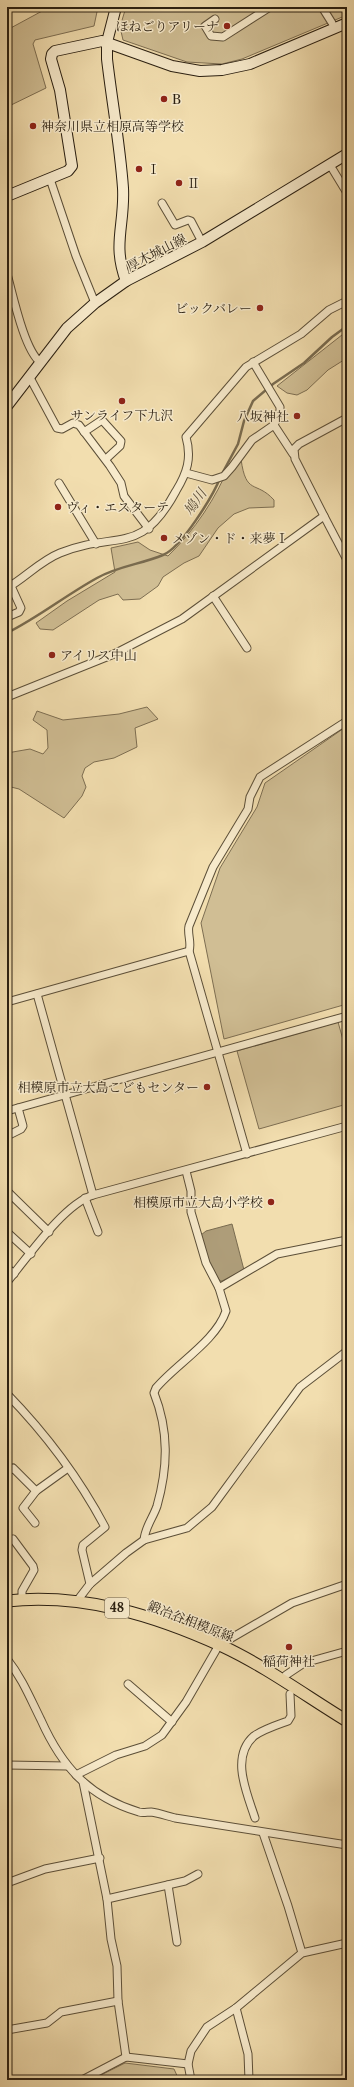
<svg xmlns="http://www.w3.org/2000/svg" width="354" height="2087" font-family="'Libre Caslon Text','Noto Serif JP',serif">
	<rect width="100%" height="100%" fill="#f2deaf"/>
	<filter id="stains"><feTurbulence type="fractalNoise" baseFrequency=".005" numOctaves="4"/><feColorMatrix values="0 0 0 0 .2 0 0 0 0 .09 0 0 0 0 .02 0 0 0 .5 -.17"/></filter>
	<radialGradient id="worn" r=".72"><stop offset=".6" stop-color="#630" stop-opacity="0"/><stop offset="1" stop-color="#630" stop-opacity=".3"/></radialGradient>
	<!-- green -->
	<g fill="#d0be94" stroke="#7d6e52">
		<path d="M46 7H98L94 26 35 40 33 44 46 88 7 107V30L44 10Z"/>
		<path d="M126 7H347V15L242 59 222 64 187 62 123 40 120 27Z"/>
		<path d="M347 331V358L328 370 307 390 297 395 287 393 277 386Z"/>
		<path d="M241 459C246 496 256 480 274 500V507L249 508 234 514 218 528 199 556 184 563 163 577 158 586 140 599 123 600 118 594 99 600 53 630 40 629 36 623 67 601 115 572 111 548 138 542 150 550 168 556C195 530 216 498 230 464Z"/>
		<path d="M147 707 158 719 135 728 137 747 114 758 94 762 85 768 82 776 86 787 82 796 64 818 19 789 7 786V753L30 749 43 754 48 748 47 730 33 720 37 711 63 720 119 714Z"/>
		<path d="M347 726V1004L224 1039 201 923 220 868 257 807 265 783Z"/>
		<path d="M338 1022 347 1054V1104L259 1129 237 1051Z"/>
		<path d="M125 2063 174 2069 179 2080H91Z"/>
	</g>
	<!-- water -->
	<path fill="#ae9d79" stroke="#796b4f" d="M232 1224 244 1270 222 1281H220L209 1263 201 1235 206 1231Z"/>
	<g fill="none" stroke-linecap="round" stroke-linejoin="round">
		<!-- stream -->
		<g stroke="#796b4f" stroke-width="2.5">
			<path d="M223 472 238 444 244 421 253 401 273 384 304 363 332 337 347 326"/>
			<path d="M7 633C39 617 66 595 97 578 118 566 142 564 163 555 181 548 213 496 220 478"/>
		</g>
		<defs>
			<g id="street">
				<path d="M322 7 332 23"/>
				<path d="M344 7 347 12"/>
				<path d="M215 19 205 26 211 36 223 37 270 7"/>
				<path d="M330 165 347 193"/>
				<path d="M50 179 76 256 95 303"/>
				<path d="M162 203 175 225 188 220 191 221 202 242"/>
				<path d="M7 274C13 295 24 349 40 362"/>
				<path d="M253 362 280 407V411L274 425 293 454"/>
				<path d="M29 376 57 428 62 429 73 423 79 425 110 466 121 483 124 496 149 529"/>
				<path d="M84 432 102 420 121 441 120 446 106 459"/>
				<path d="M186 473 212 480 224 476 232 467 252 440 274 425"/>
				<path d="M59 483 96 544"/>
				<path d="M324 516 347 560"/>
				<path d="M7 588C25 578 40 561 60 553 116 530 140 558 176 491 187 473 192 458 186 437L246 367 301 334 329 310 347 301"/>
				<path d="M213 596 247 648"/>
				<path d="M7 617 19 612 21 608 11 586"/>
				<path d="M7 697 114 654 182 619 324 516 295 459 294 449 299 444 347 418"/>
				<path d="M189 951 247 1154"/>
				<path d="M37 994 93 1195 347 1126"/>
				<path d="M7 1002 189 951C192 943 187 934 189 926L213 867 248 809 250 797 260 777 347 721"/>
				<path d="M7 1111 347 1016"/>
				<path d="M7 1136 21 1129 23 1126 18 1108"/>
				<path d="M7 1191 49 1232"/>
				<path d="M85 1198 98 1232"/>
				<path d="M7 1232 31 1254"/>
				<path d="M7 1268 14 1274"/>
				<path d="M7 1282C28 1257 63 1205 93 1195"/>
				<path d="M219 1288 277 1254 347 1240"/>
				<path d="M7 1394C45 1433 79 1478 105 1527L83 1545 82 1550 90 1584"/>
				<path d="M7 1472 13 1468 36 1491"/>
				<path d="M35 1523 23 1508 36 1491 68 1468"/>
				<path d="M13 1539 33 1566 34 1570 22 1591V1600"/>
				<path d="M144 1540C145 1527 153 1518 157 1506 168 1467 169 1431 154 1393L156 1388C176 1364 216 1341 226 1311L219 1288 206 1263 191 1212V1191L186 1171"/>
				<path d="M77 1601 90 1584 126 1553 144 1540 187 1528 212 1507 300 1387 347 1351"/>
				<path d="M222 1646 228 1640 292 1603 347 1584"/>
				<path d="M7 1659C22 1678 30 1698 41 1720 62 1767 89 1797 139 1812 143 1813 147 1812 151 1812 159 1813 167 1816 175 1818L347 1845"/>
				<path d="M286 1675 304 1663 347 1651"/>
				<path d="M128 1684 172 1722"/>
				<path d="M7 1765 67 1766"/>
				<path d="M76 1775 116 1755 145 1746 162 1735 186 1702 219 1645"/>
				<path d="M83 1782 107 1899 111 1939 117 1966 118 2001 126 2057"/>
				<path d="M255 1818C247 1793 230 1757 254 1736 264 1729 277 1725 288 1721L291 1716 290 1694"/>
				<path d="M263 1833 288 1906 302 1953"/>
				<path d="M7 1883 45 1869 100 1858"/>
				<path d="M168 1885 177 1942"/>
				<path d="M107 1899 185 1881 198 1874"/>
				<path d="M236 2008 248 2054 249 2080"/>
				<path d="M7 2030 47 2023 61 2012 118 2001"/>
				<path d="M82 2080 126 2057 188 2064"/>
				<path d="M191 2080 188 2064 191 2051 207 2027 236 2008 302 1953 347 1943"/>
			</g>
			<g id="secondary">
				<path d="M116 7 107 42V59C112 102 120 145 123 188 125 225 112 244 126 281"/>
				<path d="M7 196 68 171 72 166 60 90 51 59 52 54 55 51 102 41 172 66 200 71 222 70 250 64 347 23"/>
				<path d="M7 406 67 328 95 303 126 281 202 242 347 154"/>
			</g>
			<path id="primary" d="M7 1601C82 1593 154 1615 222 1646 265 1666 306 1696 347 1721"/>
		</defs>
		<!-- street casing -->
		<use href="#street" stroke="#5c4f38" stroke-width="9"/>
		<!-- secondary casing -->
		<use href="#secondary" stroke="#2a1f11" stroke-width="12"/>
		<!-- primary casing -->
		<use href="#primary" stroke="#2a1f11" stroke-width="13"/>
		<!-- street -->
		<use href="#street" stroke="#f7eacb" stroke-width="7"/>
		<!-- secondary -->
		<use href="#secondary" stroke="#f7eacb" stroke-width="10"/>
		<!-- primary -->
		<use href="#primary" stroke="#f2deaf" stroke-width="11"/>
	</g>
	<!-- markers -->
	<g fill="#8f2418" stroke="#f7eacb" stroke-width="1.5">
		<circle cx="227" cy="26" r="4"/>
		<circle cx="164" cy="99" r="4"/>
		<circle cx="33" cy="126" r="4"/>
		<circle cx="139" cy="169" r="4"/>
		<circle cx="179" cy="183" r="4"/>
		<circle cx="260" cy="308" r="4"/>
		<circle cx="122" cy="401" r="4"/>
		<circle cx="297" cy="416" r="4"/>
		<circle cx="58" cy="507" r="4"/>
		<circle cx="164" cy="538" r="4"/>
		<circle cx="52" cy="655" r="4"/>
		<circle cx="207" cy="1087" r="4"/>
		<circle cx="271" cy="1202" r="4"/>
		<circle cx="289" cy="1647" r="4"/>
	</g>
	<g text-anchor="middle" stroke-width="3" stroke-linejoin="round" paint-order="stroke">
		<!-- shield labels -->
		<rect fill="#f7eacb" stroke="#685c49" stroke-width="1" x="105" y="1598" width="24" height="20" rx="3"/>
		<g font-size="12" font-weight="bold" fill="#2a1f11">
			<text x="117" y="1612">48</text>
		</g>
		<!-- poi labels -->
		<g font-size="13" fill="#2a1f11" stroke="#f7eacb" text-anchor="start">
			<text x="219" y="31" text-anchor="end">ほねごりアリーナ</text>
			<text x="172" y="104">B</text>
			<text x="41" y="131">神奈川県立相原高等学校</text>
			<text x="147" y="174">Ⅰ</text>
			<text x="187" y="188">Ⅱ</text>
			<text x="252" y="313" text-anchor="end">ビックバレー</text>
			<text x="122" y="420" text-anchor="middle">サンライフ下九沢</text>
			<text x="289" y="421" text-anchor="end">八坂神社</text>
			<text x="66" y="512">ヴィ・エスターテ</text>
			<text x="172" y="543">メゾン・ド・来夢Ⅰ</text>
			<text x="60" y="660">アイリス中山</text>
			<text x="199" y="1092" text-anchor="end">相模原市立大島こどもセンター</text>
			<text x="263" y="1207" text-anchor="end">相模原市立大島小学校</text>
			<text x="289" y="1666" text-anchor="middle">稲荷神社</text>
		</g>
		<!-- street labels -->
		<g font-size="13" fill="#2a1f11" stroke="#f7eacb">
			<text transform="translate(156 252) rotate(-27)" y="5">厚木城山線</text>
			<text transform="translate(191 1621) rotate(21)" y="5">鍛冶谷相模原線</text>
		</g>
		<!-- water labels -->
		<g font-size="14" font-style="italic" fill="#584b35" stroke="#f7eacb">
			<text transform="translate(195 502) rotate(-55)" y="5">鳩川</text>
		</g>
	</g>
	<!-- margin -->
	<rect width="354" height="2087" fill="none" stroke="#f2deaf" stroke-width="24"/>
	<rect x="8" y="8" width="338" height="2071" fill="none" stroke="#2a1f11" stroke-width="2"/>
	<rect x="12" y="12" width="330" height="2063" fill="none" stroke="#2a1f11"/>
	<rect width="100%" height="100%" filter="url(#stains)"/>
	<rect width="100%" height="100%" fill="url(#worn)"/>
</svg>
